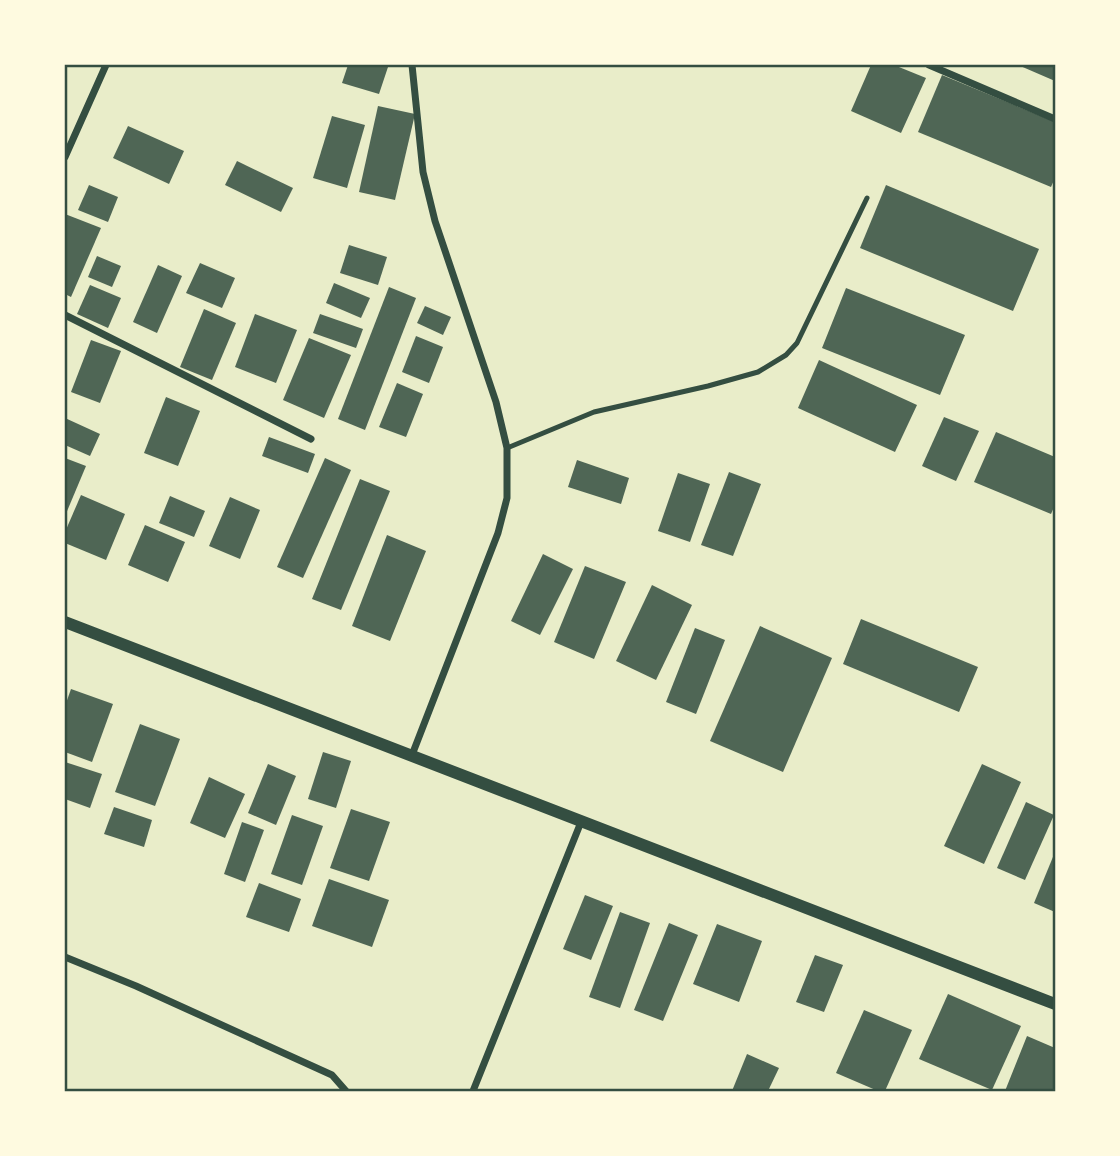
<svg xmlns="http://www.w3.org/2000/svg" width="1120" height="1156" font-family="'Noto Sans',sans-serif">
	<rect width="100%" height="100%" fill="#e9edc9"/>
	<!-- building -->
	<g fill="#4f6655">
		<path d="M348 65H381L388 67 379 94 342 83Z"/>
		<path d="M871 65H894L926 78 901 133 851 111Z"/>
		<path d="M1018 65H1055V81Z"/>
		<path d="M942 75 1055 122V178L1051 187 918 132Z"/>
		<path d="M378 106 415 114 395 200 359 192Z"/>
		<path d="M332 116 365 125 347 188 313 178Z"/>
		<path d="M128 126 184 151 169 184 113 158Z"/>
		<path d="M237 161 293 188 281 212 225 185Z"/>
		<path d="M89 185 118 197 108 222 78 210Z"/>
		<path d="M886 185 1039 249 1013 311 860 248Z"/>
		<path d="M65 214 101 228 71 297 65 294Z"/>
		<path d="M349 245 387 257 378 285 340 273Z"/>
		<path d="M97 256 121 266 112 287 88 277Z"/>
		<path d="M200 263 235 278 222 308 186 293Z"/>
		<path d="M158 265 182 276 157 333 133 322Z"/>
		<path d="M334 283 370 298 361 318 326 303Z"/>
		<path d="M90 285 121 298 108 328 77 314Z"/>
		<path d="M389 287 416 298 365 430 338 419Z"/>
		<path d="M846 288 965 335 940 395 822 348Z"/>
		<path d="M425 306 451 317 443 335 417 323Z"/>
		<path d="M204 309 236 323 212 380 180 367Z"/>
		<path d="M255 314 297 330 276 383 235 367Z"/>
		<path d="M320 314 363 329 356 348 313 333Z"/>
		<path d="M416 336 443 347 429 383 402 372Z"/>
		<path d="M309 338 351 355 324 418 283 400Z"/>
		<path d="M91 340 121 351 100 403 71 392Z"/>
		<path d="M819 360 917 405 895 452 798 408Z"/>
		<path d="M397 383 423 394 406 437 379 427Z"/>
		<path d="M166 397 200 411 178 466 144 453Z"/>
		<path d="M944 417 979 431 956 481 922 466Z"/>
		<path d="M65 418 100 434 90 456 65 445Z"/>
		<path d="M996 432 1055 457V505L1051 514 974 482Z"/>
		<path d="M269 437 315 454 308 473 262 456Z"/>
		<path d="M65 458 86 466 65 516Z"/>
		<path d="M325 458 351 470 303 578 277 567Z"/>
		<path d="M577 460 629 478 621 504 568 487Z"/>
		<path d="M729 472 761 484 733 556 701 545Z"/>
		<path d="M678 473 710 484 690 542 658 531Z"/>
		<path d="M360 479 390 491 341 610 312 599Z"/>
		<path d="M81 495 125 514 106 560 65 543V532Z"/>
		<path d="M170 496 205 511 194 537 159 523Z"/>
		<path d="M230 497 260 510 240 559 209 546Z"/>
		<path d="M145 525 185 542 168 582 128 565Z"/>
		<path d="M387 535 426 551 390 641 352 626Z"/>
		<path d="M543 554 573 569 540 635 511 621Z"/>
		<path d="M585 566 626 582 594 659 554 642Z"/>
		<path d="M652 585 692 605 656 680 616 661Z"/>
		<path d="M861 619 978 667 959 712 843 664Z"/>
		<path d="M760 626 832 658 783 772 710 741Z"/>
		<path d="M695 628 725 640 696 714 666 702Z"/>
		<path d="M71 689 113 704 92 762 65 752V706Z"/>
		<path d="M140 724 180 739 155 806 115 792Z"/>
		<path d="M323 752 351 761 336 808 308 799Z"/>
		<path d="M65 762 102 774 90 808 65 799Z"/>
		<path d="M268 764 296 776 276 825 248 813Z"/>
		<path d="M982 764 1021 782 984 864 944 846Z"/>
		<path d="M209 777 245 794 225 838 190 823Z"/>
		<path d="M1026 802 1054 815 1025 880 997 868Z"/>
		<path d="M114 807 152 820 144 847 104 834Z"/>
		<path d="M351 809 390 822 369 881 330 868Z"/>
		<path d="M292 815 323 826 302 885 271 874Z"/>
		<path d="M242 822 264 830 245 882 224 874Z"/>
		<path d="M1055 852V912L1034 903Z"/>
		<path d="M329 879 389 900 372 947 312 926Z"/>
		<path d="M259 883 301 899 289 932 246 917Z"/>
		<path d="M585 895 613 906 591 960 563 949Z"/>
		<path d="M620 912 650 923 620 1008 589 997Z"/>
		<path d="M669 923 698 935 663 1021 634 1010Z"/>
		<path d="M717 924 762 941 739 1002 693 984Z"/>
		<path d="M815 955 843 965 824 1012 796 1002Z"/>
		<path d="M948 994 1021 1026 992 1090 919 1059Z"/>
		<path d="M864 1010 912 1030 885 1091H878L836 1073Z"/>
		<path d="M1027 1036 1055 1048V1086L1053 1091H1005Z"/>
		<path d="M747 1054 779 1068 768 1091H732Z"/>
	</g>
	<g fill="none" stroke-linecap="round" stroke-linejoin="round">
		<!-- service -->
		<path stroke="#344e41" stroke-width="5" d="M507 448 594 412 708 386 758 372 786 355 797 343 867 198"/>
		<!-- minor -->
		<g stroke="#344e41" stroke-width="7">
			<path d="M412 65 423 172 435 221 496 402 507 448V498L498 533 412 755"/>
			<path d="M929 65 1055 119"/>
			<path d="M65 157 106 65"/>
			<path d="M65 315 311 439"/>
			<path d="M65 957 136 986 332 1075 346 1091"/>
			<path d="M473 1091 581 822"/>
		</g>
		<!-- tertiary -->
		<path stroke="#344e41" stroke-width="12" d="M65 622 1055 1004"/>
	</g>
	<!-- border -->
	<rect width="1120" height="1156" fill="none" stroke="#fefae0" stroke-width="133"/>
	<rect x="66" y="66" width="988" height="1024" fill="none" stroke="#344e41" stroke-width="2.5"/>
</svg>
